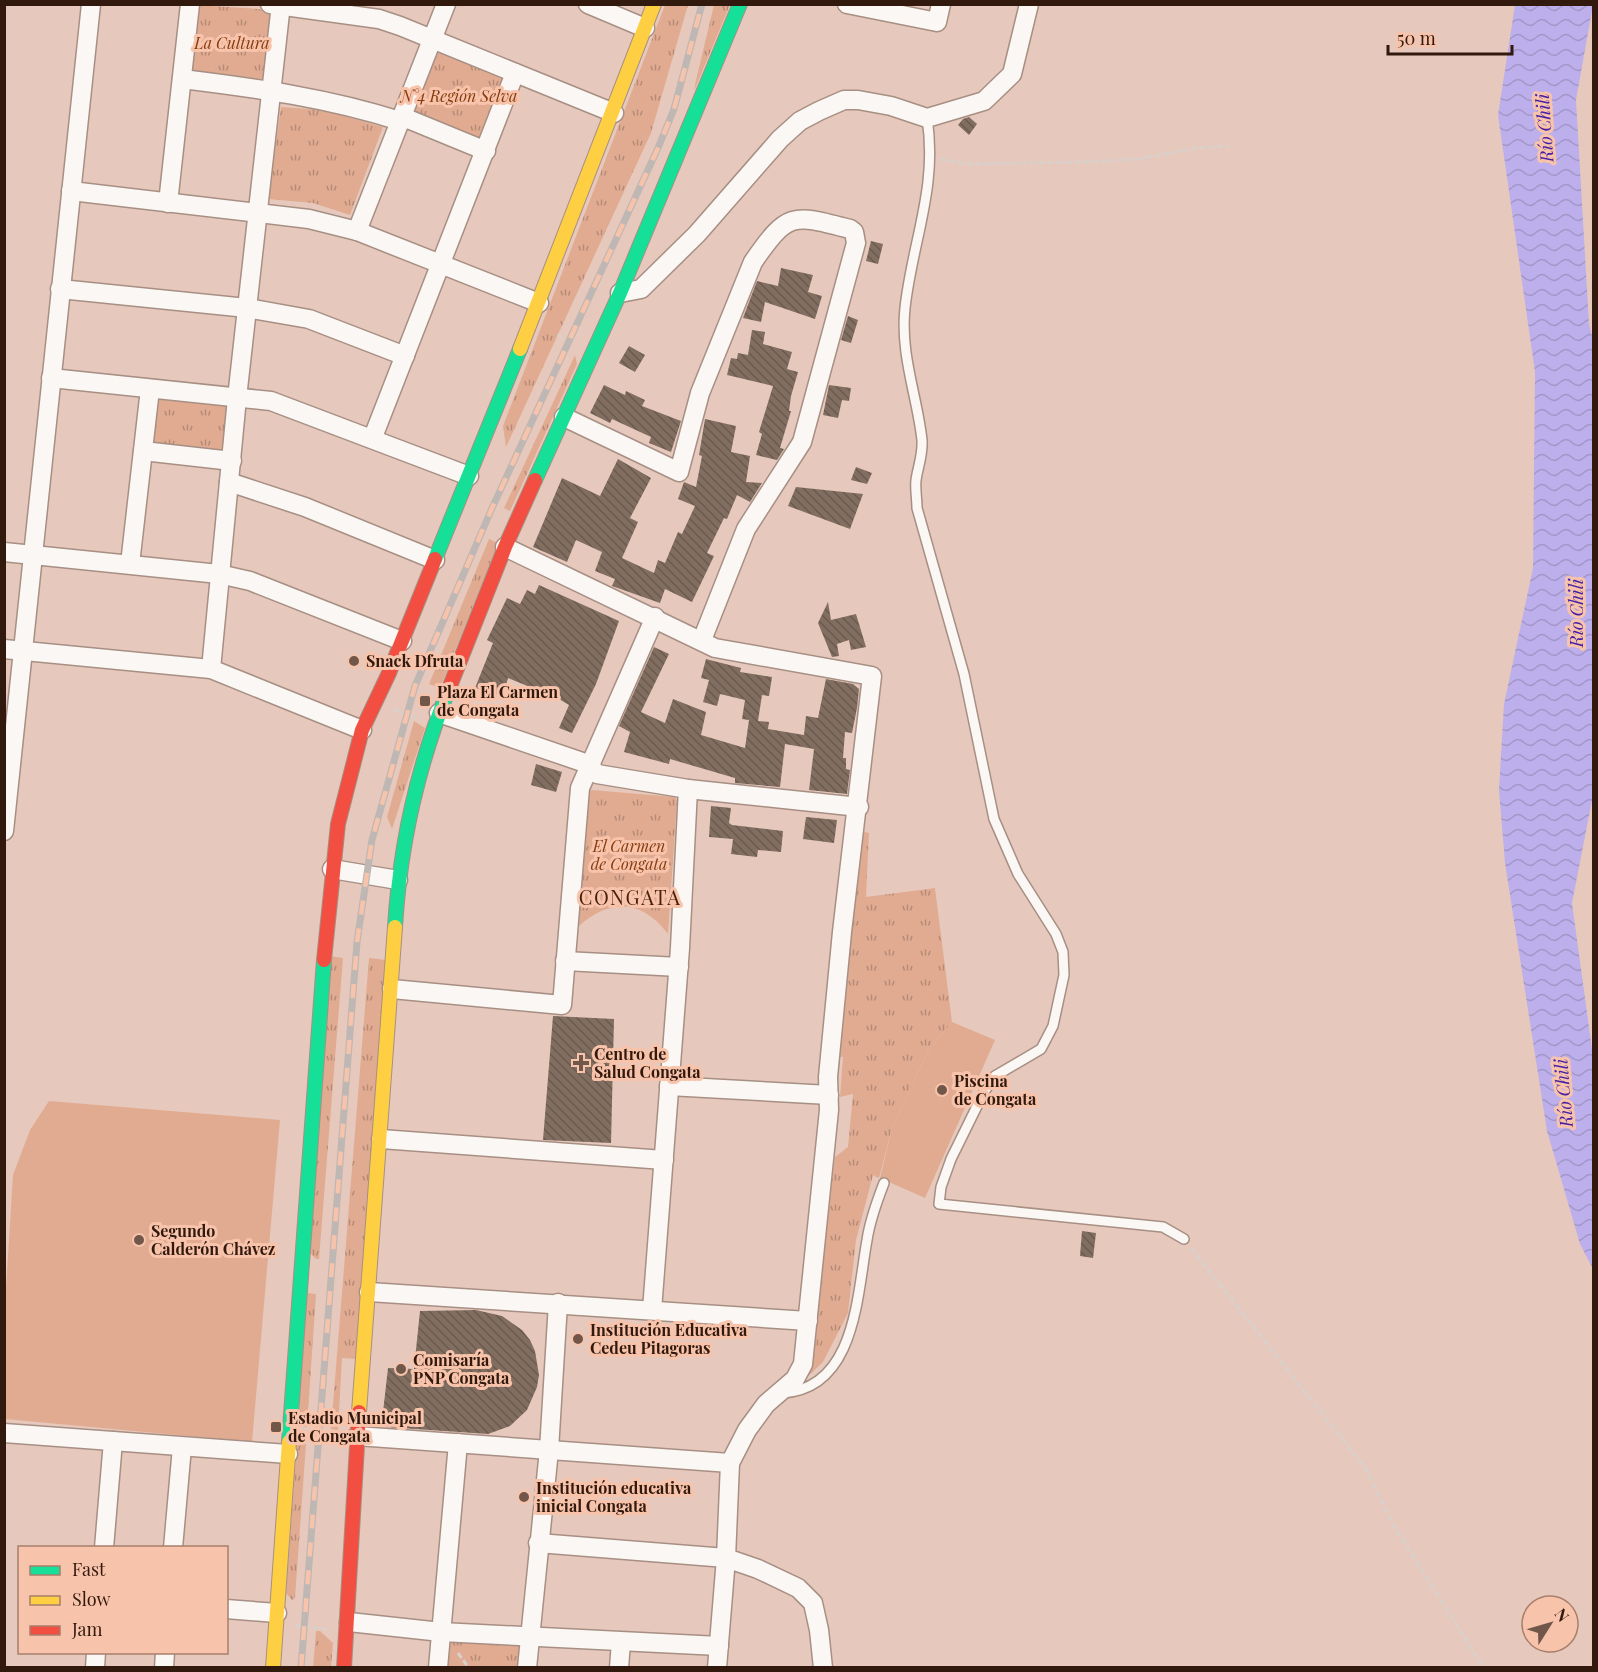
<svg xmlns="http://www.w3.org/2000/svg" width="1598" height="1672" font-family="'Playfair Display',serif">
	<defs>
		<pattern id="grass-tufts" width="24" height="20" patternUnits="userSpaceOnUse" patternTransform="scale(1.5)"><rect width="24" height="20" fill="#e1ab92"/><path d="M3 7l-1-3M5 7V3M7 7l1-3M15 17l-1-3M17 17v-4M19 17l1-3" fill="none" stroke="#b78a76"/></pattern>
		<pattern id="water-waves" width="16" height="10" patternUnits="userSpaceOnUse" patternTransform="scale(1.5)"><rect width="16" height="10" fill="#bdafeb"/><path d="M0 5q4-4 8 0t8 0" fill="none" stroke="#a396c8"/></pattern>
		<pattern id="building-back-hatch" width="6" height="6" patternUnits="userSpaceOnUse" patternTransform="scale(1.5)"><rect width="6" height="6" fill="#816e61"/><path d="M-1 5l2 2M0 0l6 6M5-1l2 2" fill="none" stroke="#6a5a4e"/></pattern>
	</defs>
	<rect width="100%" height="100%" fill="#e6c9bc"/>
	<!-- grass -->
	<g fill="url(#grass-tufts)">
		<path d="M195 5 274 10 266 84 187 74Z"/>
		<path d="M665 5H688L651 133 506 447 503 426Z"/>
		<path d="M714 5H730L694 91 696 80Z"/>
		<path d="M436 48 509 77 485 144 411 114Z"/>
		<path d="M281 107 323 110 383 127 350 215 313 203 268 199Z"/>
		<path d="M575 355 577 364 510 511 504 508Z"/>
		<path d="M155 397 228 402 226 454 151 447Z"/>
		<path d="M489 539 498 543 440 688 429 684Z"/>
		<path d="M414 721 425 728 392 829 387 817Z"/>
		<path d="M592 790 675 797 677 800 668 934C642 900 611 898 579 926L589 792Z"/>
		<path d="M864 832 869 833 866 897 935 888 952 1022 928 1051 892 1128 879 1178 873 1175 856 1240 848 1313 823 1362 801 1383 820 1277 835 1157 848 1147 853 1094 840 1097 843 1057 836 1056 853 900Z"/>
		<path d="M330 956 343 958 319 1259H316L309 1252Z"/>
		<path d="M369 958 386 960 356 1359 342 1358 338 1430 331 1429Z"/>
		<path d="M307 1293 316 1294 307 1427H298Z"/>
		<path d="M297 1443 306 1444 295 1598 292 1600 286 1593Z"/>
		<path d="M316 1631H320L333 1643 331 1667 313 1668Z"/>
		<path d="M446 1639 524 1644 522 1667 444 1668Z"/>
	</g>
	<!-- pitch -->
	<g fill="#e1ab92">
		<path d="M952 1022 995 1040 925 1198 880 1178 892 1128 928 1051Z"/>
		<path d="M49 1101 280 1120 252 1442 5 1419V1305L13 1175 30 1130Z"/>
	</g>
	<!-- water -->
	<path fill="url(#water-waves)" d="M1515 5H1593L1576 100 1589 324 1594 344V790L1572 903 1594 1064 1593 1269 1580 1244 1547 1131 1505 863 1499 790 1504 704 1533 568 1535 372 1498 115Z"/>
	<!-- building -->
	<g fill="url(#building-back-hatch)">
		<path d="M969 117 977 124 969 135 958 125 963 119Z"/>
		<path d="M871 241 883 244 878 264 866 261Z"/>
		<path d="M781 268 813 275 808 292 822 296 815 319 765 302 761 322 743 318 757 281 778 286Z"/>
		<path d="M848 316 858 320 851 343 841 340Z"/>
		<path d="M752 330 765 332 763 344 792 352 787 369 798 372 791 396 789 411H791L780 448 784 449 777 460 756 455 762 434 759 432 773 386 727 375 731 358 737 359 738 353 748 355Z"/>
		<path d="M629 346 645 355 635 372 619 363Z"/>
		<path d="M604 385 625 395 626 391 645 400 642 406 681 421 671 452 649 443 651 437 612 419 610 423 590 413Z"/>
		<path d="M829 385 851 388 849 401 842 400 838 418 823 415Z"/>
		<path d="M705 419 736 426 731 452 750 456 746 482 762 483 750 502 737 495 727 519 724 518 707 553 714 556 692 602 665 589 660 603 612 586 615 579 595 571 602 552 576 540 567 562 533 547 562 478 600 496 618 459 651 478 630 518 638 522 622 558 654 573 658 560 665 563 678 532 682 534 695 506 678 499 684 482 696 487 702 456 699 455Z"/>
		<path d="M856 467 872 473 867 484 851 480Z"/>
		<path d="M796 487 863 494 850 529 788 506Z"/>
		<path d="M539 585 619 621 596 684 572 733 559 728 569 705 559 699 508 678 503 696 475 688 493 643 487 640 507 598 520 604 527 590 535 594Z"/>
		<path d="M828 602 831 620 856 614 866 647 851 650 849 640 837 644 839 656 832 657 818 623Z"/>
		<path d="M654 647 669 654 641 712 665 723 673 699 706 712 701 735 745 748 749 720 742 719 745 700 720 694 717 706 703 702 709 680 701 678 706 659 741 668 740 672 772 677 769 696 762 695 758 721 769 722 768 729 804 735 806 716 818 718 826 679 853 684 859 689 857 708 852 733 845 732 843 758H846V769L850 770 847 794 809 790 814 749 785 744 780 787 735 783V778L670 759 669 764 624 752 630 732 619 726Z"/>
		<path d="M536 764 562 772 556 792 531 785Z"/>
		<path d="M711 806 731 808 729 823 732 825 783 831 781 852 758 850 757 857 731 854 733 839 709 837Z"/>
		<path d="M806 817 837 820 834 843 803 839Z"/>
		<path d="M553 1016 614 1019 611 1143 543 1140Z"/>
		<path d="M1082 1231 1096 1233 1093 1258 1080 1256Z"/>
		<path d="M476 1310 502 1316 522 1330 530 1340 535 1351 539 1375 537 1387 527 1410 510 1426 488 1434 386 1427 382 1421 388 1368 414 1369 420 1311Z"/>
	</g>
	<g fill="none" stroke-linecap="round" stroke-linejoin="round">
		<defs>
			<g id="lane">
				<path d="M927 118C938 187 912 243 905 308 900 355 917 395 922 440 923 455 918 466 916 480 915 489 917 499 917 508L964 674 994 819 1018 874 1056 934 1063 952 1064 975 1053 1026 1041 1049 995 1076 984 1092 951 1159 941 1187 939 1204 1163 1227 1184 1239"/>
				<path d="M782 1393C856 1389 857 1295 867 1240 870 1220 877 1201 884 1183"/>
			</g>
			<g id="street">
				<path d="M270 4 379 19 400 26 614 113"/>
				<path d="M588 4 645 28"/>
				<path d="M847 4 937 22 941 4"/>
				<path d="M182 79C256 88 328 98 400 121L408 119 486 151"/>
				<path d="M71 191 309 219 357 231 539 303"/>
				<path d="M168 203 190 4"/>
				<path d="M357 231 446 4"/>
				<path d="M60 289 247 308 309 319 405 356"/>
				<path d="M620 293 641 289 697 234 780 139 800 121 819 111 844 100H858L891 106 927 118 984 101 1012 74 1029 4"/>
				<path d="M51 378 271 401 469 476"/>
				<path d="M564 417 679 472 700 393 753 262C788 211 793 214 850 229L854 232 856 243 802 442 746 529 702 640"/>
				<path d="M373 437 515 73"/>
				<path d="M143 451 232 461"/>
				<path d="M229 482 305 507 435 560"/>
				<path d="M505 547 715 648 872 676 842 932 828 1077 829 1110 803 1364 795 1379 766 1404 747 1430 730 1463 726 1558 717 1668"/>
				<path d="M4 552 219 574 250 581 402 641"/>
				<path d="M130 564 150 389"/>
				<path d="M4 649 211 669 362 730"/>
				<path d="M211 669 237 398 281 4"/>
				<path d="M439 713 588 764 597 774 688 789 859 807"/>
				<path d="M4 831 91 4"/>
				<path d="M332 869 398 880"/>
				<path d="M565 961 679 967"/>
				<path d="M392 989 562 1005 580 788 655 617"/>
				<path d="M669 1086 829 1095"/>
				<path d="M381 1139 664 1160"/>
				<path d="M369 1292 808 1321"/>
				<path d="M652 1310 680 948 688 789"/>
				<path d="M4 1433 288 1454"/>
				<path d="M357 1436 730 1463"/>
				<path d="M538 1543 726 1558 758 1569 798 1588 813 1603 819 1630 823 1668"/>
				<path d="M104 1548 113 1441"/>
				<path d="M173 1548 182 1447"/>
				<path d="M226 1609 277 1613"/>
				<path d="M349 1622 441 1632 719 1646"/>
				<path d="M95 1668 96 1652"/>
				<path d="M164 1668 165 1652"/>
				<path d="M438 1668 458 1443"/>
				<path d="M527 1668 549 1450 558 1303"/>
				<path d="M619 1668 621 1642"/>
			</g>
			<g id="fast">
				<path d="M535 480 620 293 740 4"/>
				<path d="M435 559 520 349"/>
				<path d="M395 927C400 843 417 768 448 691"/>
				<path d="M289 1442 324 960"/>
			</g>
			<g id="slow">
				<path d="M520 349 654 4"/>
				<path d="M359 1412 395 927"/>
				<path d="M273 1668 289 1442"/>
			</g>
			<g id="jam">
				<path d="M448 691 505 547 535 480"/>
				<path d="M324 960 338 824 362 730 389 673 435 559"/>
				<path d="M344 1668 359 1412"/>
			</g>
		</defs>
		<!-- lane casing -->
		<use href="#lane" stroke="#a78f83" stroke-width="12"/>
		<!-- street casing -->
		<use href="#street" stroke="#a78f83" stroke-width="21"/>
		<!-- fast casing -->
		<use href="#fast" stroke="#a78f83" stroke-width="16"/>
		<!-- slow casing -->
		<use href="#slow" stroke="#a78f83" stroke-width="16"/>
		<!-- jam casing -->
		<use href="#jam" stroke="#a78f83" stroke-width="16"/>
		<!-- path -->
		<g stroke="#d9d0cb" stroke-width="3" stroke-dasharray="6 3" stroke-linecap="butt">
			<path d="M940 159 967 164 1082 162 1139 159 1196 148 1229 146"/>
			<path d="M558 334 564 340"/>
			<path d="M394 709 415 718"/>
			<path d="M1191 1248 1366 1469 1392 1523 1484 1668"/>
			<path d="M325 1433H336"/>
			<path d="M295 1626 327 1629"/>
			<path d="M458 1653 469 1668"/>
		</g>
		<!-- lane -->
		<use href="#lane" stroke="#fbf7f5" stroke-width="9"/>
		<!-- street -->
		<use href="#street" stroke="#fbf7f5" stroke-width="18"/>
		<!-- fast -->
		<use href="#fast" stroke="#16e098" stroke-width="14"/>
		<!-- slow -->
		<use href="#slow" stroke="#ffcf43" stroke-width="14"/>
		<!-- jam -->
		<use href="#jam" stroke="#f24e42" stroke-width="14"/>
		<defs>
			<path id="rail" d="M301 1668 357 942 372 840 415 686 493 506 658 148 674 109 702 4"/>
		</defs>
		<!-- rail casing -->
		<use href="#rail" stroke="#bfb7b4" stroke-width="7"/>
		<!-- rail -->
		<use href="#rail" stroke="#f8c3ab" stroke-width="4.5" stroke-dasharray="14" stroke-linecap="butt"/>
	</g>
	<!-- markers -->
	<g fill="#70574a" stroke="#f8c3ab" stroke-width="2">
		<circle cx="354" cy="661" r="6"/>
		<rect x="419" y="695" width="12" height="12" rx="3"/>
		<path d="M578 1054h6v6h6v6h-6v6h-6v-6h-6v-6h6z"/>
		<circle cx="942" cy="1090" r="6"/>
		<circle cx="139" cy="1240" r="6"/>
		<circle cx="578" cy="1339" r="6"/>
		<circle cx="401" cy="1369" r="6"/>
		<rect x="270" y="1421" width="12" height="12" rx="3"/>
		<circle cx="524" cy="1497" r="6"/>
	</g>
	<g text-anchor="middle" stroke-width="6" stroke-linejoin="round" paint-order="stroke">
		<!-- park labels -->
		<g font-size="16" font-style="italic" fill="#853c0f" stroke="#f8c3ab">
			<text x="232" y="49">La Cultura</text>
			<text x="459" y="102">N°4 Región Selva</text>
			<text x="629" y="852">El Carmen<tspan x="629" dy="18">de Congata</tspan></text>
		</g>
		<!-- poi labels -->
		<g font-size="16" font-weight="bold" fill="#31190d" stroke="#f8c3ab" text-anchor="start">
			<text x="366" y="667">Snack Dfruta</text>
			<text x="437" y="698">Plaza El Carmen<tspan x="437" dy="18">de Congata</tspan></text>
			<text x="594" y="1060">Centro de<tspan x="594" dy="18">Salud Congata</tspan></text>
			<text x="954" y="1087">Piscina<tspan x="954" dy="18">de Congata</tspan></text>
			<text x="151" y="1237">Segundo<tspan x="151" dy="18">Calderón Chávez</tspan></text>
			<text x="590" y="1336">Institución Educativa<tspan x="590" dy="18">Cedeu Pitagoras</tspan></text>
			<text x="413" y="1366">Comisaría<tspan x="413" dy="18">PNP Congata</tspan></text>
			<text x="288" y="1424">Estadio Municipal<tspan x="288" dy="18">de Congata</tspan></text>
			<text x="536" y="1494">Institución educativa<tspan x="536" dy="18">inicial Congata</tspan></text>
		</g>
		<!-- water labels -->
		<g font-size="18" font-style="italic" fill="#4621a4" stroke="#f8c3ab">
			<text transform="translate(1545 128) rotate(-94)" y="6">Río Chili</text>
			<text transform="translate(1577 613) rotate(-90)" y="6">Río Chili</text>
			<text transform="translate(1564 1093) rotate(-95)" y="6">Río Chili</text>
		</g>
		<!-- quarter labels -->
		<g font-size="20" letter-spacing="1.5" fill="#471f09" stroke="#f8c3ab">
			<text x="630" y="905">CONGATA</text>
		</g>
	</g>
	<!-- border -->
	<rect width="1598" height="1672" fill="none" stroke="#31190d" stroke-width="12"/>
	<!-- legend -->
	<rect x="18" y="1546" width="210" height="108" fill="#f8c3ab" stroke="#a87f6c" stroke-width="1.5"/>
	<rect x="30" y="1566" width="30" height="9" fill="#16e098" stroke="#a87f6c" stroke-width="1.5"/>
	<text x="72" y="1576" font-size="18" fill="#31190d">Fast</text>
	<rect x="30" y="1596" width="30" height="9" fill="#ffcf43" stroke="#a87f6c" stroke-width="1.5"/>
	<text x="72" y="1606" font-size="18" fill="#31190d">Slow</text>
	<rect x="30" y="1626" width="30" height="9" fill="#f24e42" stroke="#a87f6c" stroke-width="1.5"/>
	<text x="72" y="1636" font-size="18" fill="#31190d">Jam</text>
	<!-- north arrow -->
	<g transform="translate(1550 1624) rotate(53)"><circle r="28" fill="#f8c3ab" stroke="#a87f6c" stroke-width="1.5"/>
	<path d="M0-4.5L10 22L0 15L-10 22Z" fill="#70574a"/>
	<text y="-9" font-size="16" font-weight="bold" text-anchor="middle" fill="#31190d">N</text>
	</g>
	<!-- scale -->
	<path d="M1388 45v9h124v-9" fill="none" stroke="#31190d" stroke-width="3"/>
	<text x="1397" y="45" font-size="18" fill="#31190d" stroke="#f8c3ab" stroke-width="4.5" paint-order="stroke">50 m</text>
</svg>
